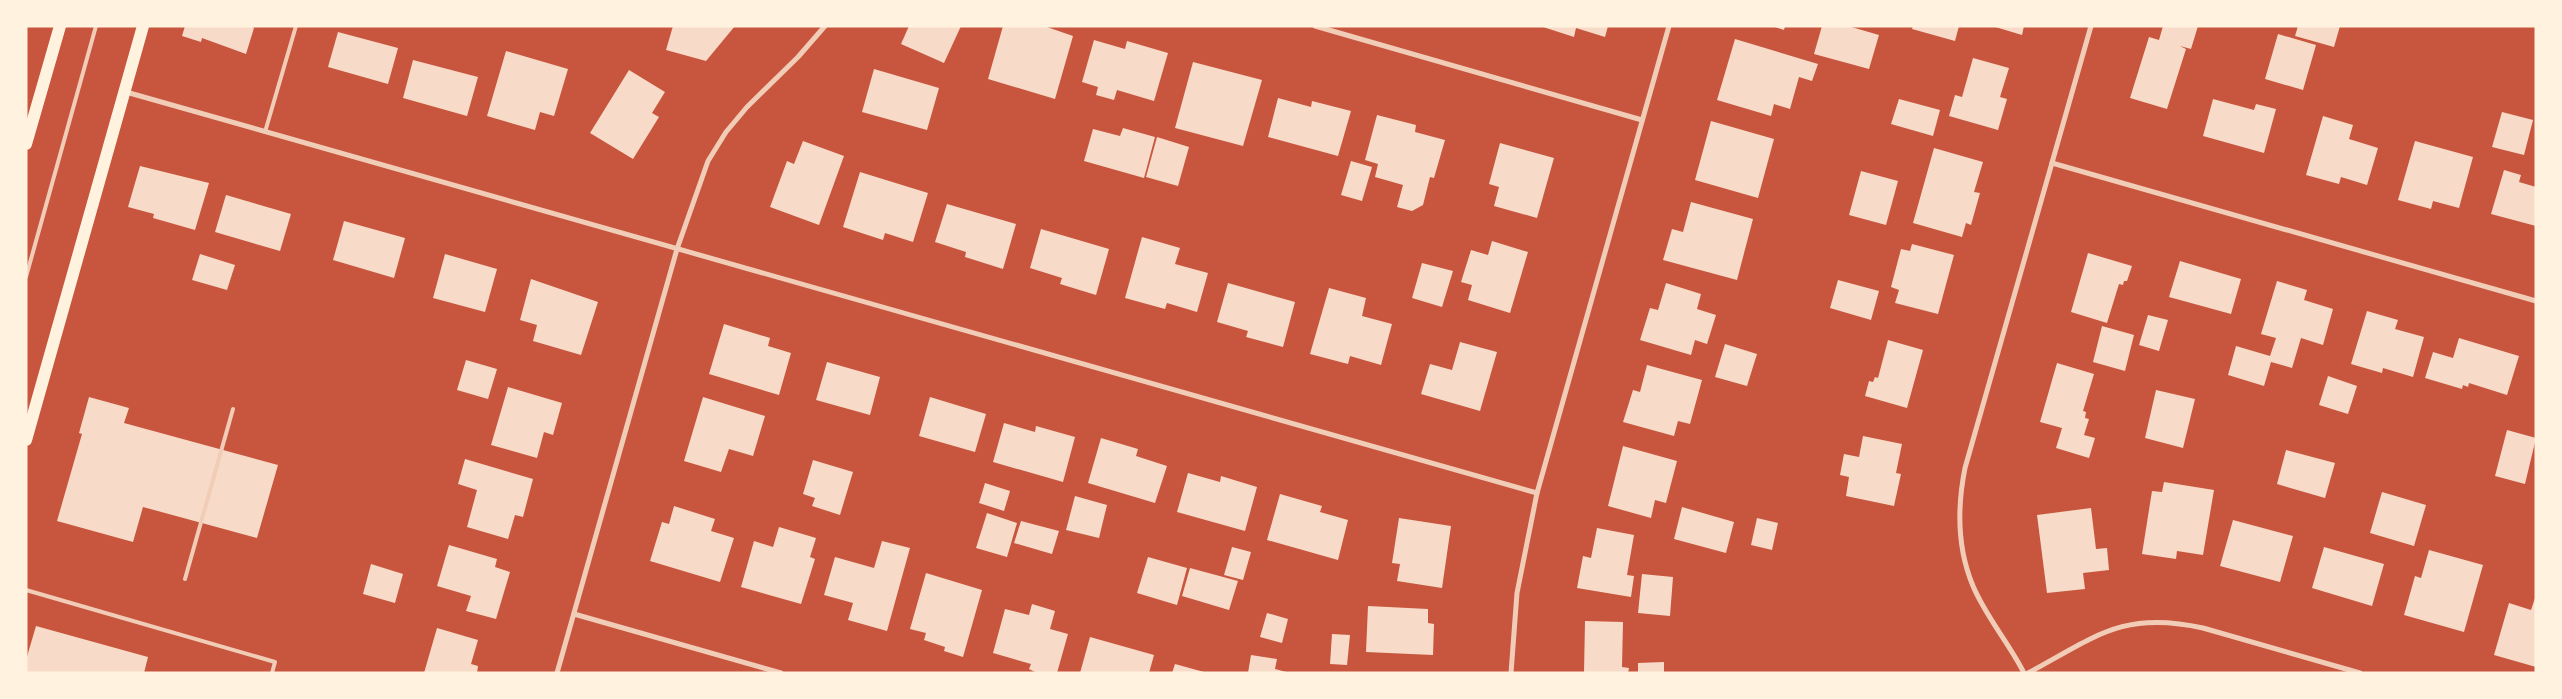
<svg xmlns="http://www.w3.org/2000/svg" width="2562" height="699" font-family="'Libre Baskerville',serif">
	<rect width="100%" height="100%" fill="#c8553d"/>
	<!-- building -->
	<g fill="#f7dbc8">
		<path d="M185 26H251L254 28 246 54 202 38 201 42 182 36Z"/>
		<path d="M673 26H735L706 61 666 50Z"/>
		<path d="M909 26H961L944 63 901 44Z"/>
		<path d="M1003 26H1044L1073 36 1055 99 988 79Z"/>
		<path d="M1540 26H1608L1605 37 1576 28 1574 37Z"/>
		<path d="M1772 26H1785L1784 30Z"/>
		<path d="M1822 26H1848L1879 35 1869 69 1814 54Z"/>
		<path d="M1913 26H1959L1955 41 1912 29Z"/>
		<path d="M1992 26H2024L2022 35Z"/>
		<path d="M2163 26H2198L2191 49 2180 46 2186 49 2167 109 2130 98 2149 37 2159 40Z"/>
		<path d="M2298 26H2340L2334 47 2295 36Z"/>
		<path d="M338 32 398 48 388 84 328 67Z"/>
		<path d="M2278 34 2316 45 2303 90 2265 79Z"/>
		<path d="M1735 39 1818 64 1812 81 1799 77 1790 109 1774 104 1771 116 1717 100Z"/>
		<path d="M1094 40 1125 49 1127 41 1168 53 1154 101 1117 90 1114 100 1096 95 1098 87 1082 82Z"/>
		<path d="M506 51 568 69 554 116 540 112 535 130 487 116Z"/>
		<path d="M1973 58 2009 68 2000 97 2007 99 1998 130 1949 116 1955 95 1962 97Z"/>
		<path d="M413 60 478 77 467 116 403 98Z"/>
		<path d="M1193 62 1262 80 1243 146 1175 128Z"/>
		<path d="M874 69 939 88 927 130 862 112Z"/>
		<path d="M629 70 665 92 652 113 659 117 633 159 590 133Z"/>
		<path d="M1278 98 1311 107 1312 101 1351 111 1338 156 1268 137Z"/>
		<path d="M1899 99 1940 110 1933 136 1891 124Z"/>
		<path d="M2213 99 2254 110 2256 104 2276 109 2264 153 2203 136Z"/>
		<path d="M2502 112 2533 120 2524 155 2492 147Z"/>
		<path d="M1377 115 1416 125 1415 132 1445 140 1434 178 1430 177 1423 205 1412 211 1397 207 1403 185 1375 177 1378 164 1365 160Z"/>
		<path d="M2323 116 2353 125 2349 139 2378 148 2367 185 2341 177 2339 184 2306 175Z"/>
		<path d="M1711 121 1774 139 1758 198 1695 180Z"/>
		<path d="M1123 128 1155 137 1144 178 1084 161 1093 129 1120 136Z"/>
		<path d="M1157 137 1189 147 1178 186 1146 177Z"/>
		<path d="M803 141 844 156 819 225 770 207 787 161 794 164Z"/>
		<path d="M2415 141 2473 157 2459 208 2433 201 2431 209 2398 200Z"/>
		<path d="M1500 143 1554 158 1537 218 1494 206 1499 187 1489 184Z"/>
		<path d="M1934 148 1983 162 1974 192 1980 193 1971 225 1966 223 1962 237 1913 223Z"/>
		<path d="M1351 161 1372 167 1362 201 1341 195Z"/>
		<path d="M140 166 209 183 195 230 153 218 154 214 128 207Z"/>
		<path d="M2504 170 2521 175 2519 182 2536 187V226L2491 214Z"/>
		<path d="M1861 171 1898 181 1886 225 1849 215Z"/>
		<path d="M860 172 928 193 913 242 885 233 883 240 843 227Z"/>
		<path d="M226 195 291 214 280 251 215 232Z"/>
		<path d="M1691 202 1753 219 1737 280 1663 260 1672 229 1683 232Z"/>
		<path d="M947 204 1016 224 1003 269 965 257 966 252 935 242Z"/>
		<path d="M344 221 405 238 394 278 333 260Z"/>
		<path d="M1041 229 1109 249 1096 295 1060 284 1062 278 1030 268Z"/>
		<path d="M1142 237 1180 248 1175 264 1208 273 1197 312 1167 303 1165 309 1125 298Z"/>
		<path d="M1492 241 1528 252 1510 313 1468 300 1472 285 1461 282 1471 250 1488 255Z"/>
		<path d="M1912 244 1954 255 1938 314 1895 303 1899 290 1891 287 1901 249 1910 251Z"/>
		<path d="M2088 253 2132 266 2127 281H2124L2123 285 2119 284 2107 323 2071 312Z"/>
		<path d="M200 254 235 265 227 290 192 280Z"/>
		<path d="M445 254 497 269 485 312 433 298Z"/>
		<path d="M2180 261 2241 279 2231 314 2169 297Z"/>
		<path d="M1422 263 1453 271 1442 307 1412 298Z"/>
		<path d="M531 279 598 302 581 355 533 341 537 325 520 320Z"/>
		<path d="M1838 280 1879 291 1871 320 1830 308Z"/>
		<path d="M2277 281 2307 290 2304 300 2333 309 2323 345 2301 338 2292 368 2271 362 2264 386 2228 375 2236 346 2270 356 2276 338 2261 334Z"/>
		<path d="M1228 283 1295 302 1283 347 1246 337 1248 331 1217 322Z"/>
		<path d="M1666 283 1701 294 1697 309 1716 315 1707 344 1695 340 1691 355 1640 340 1650 308 1658 310Z"/>
		<path d="M1329 288 1366 298 1362 316 1392 324 1381 365 1350 356 1348 364 1310 354Z"/>
		<path d="M2367 311 2398 320 2395 329 2424 337 2413 377 2383 368 2382 373 2351 364Z"/>
		<path d="M2148 315 2168 320 2159 351 2139 345Z"/>
		<path d="M724 324 770 338 768 346 791 353 779 395 709 374Z"/>
		<path d="M2102 326 2134 335 2125 371 2093 362Z"/>
		<path d="M2459 338 2519 356 2507 395 2469 383 2468 387 2463 385 2462 389 2425 378 2433 352 2453 358Z"/>
		<path d="M1888 340 1923 350 1907 408 1865 396 1869 381 1873 382 1875 377 1878 378Z"/>
		<path d="M1460 342 1497 352 1480 411 1421 394 1430 364 1452 370Z"/>
		<path d="M1725 344 1757 354 1747 386 1715 377Z"/>
		<path d="M466 360 497 369 488 399 457 390Z"/>
		<path d="M827 362 880 377 870 415 816 400Z"/>
		<path d="M2057 363 2094 374 2083 411 2086 412 2085 418 2089 419 2084 435 2095 438 2089 458 2056 448 2062 428 2040 422Z"/>
		<path d="M1647 365 1702 380 1690 424 1678 421 1674 436 1623 422 1633 390 1640 392Z"/>
		<path d="M2328 376 2357 386 2348 414 2319 405Z"/>
		<path d="M508 387 562 403 553 435 544 432 537 458 491 445Z"/>
		<path d="M2156 390 2195 399 2183 448 2145 438Z"/>
		<path d="M89 397 129 408 124 423 278 465 257 538 143 507 133 542 57 521 82 434 79 433Z"/>
		<path d="M703 397 765 416 753 456 729 449 721 472 684 461Z"/>
		<path d="M930 397 986 414 975 452 919 436Z"/>
		<path d="M1004 423 1035 432 1036 426 1075 437 1063 482 993 462Z"/>
		<path d="M2507 430 2536 438 2525 484 2495 476Z"/>
		<path d="M1863 436 1902 444 1896 473 1901 474 1894 506 1846 496 1849 477 1840 475 1844 454 1859 457Z"/>
		<path d="M1101 438 1138 449 1136 456 1167 466 1155 503 1088 483Z"/>
		<path d="M1623 446 1677 461 1666 503 1655 500 1651 518 1608 506Z"/>
		<path d="M2286 450 2335 463 2325 498 2277 484Z"/>
		<path d="M465 459 533 479 523 517 515 515 508 539 467 527 477 490 458 484Z"/>
		<path d="M813 460 853 472 840 515 812 506 815 498 803 494Z"/>
		<path d="M1188 473 1220 482 1221 476 1257 487 1245 531 1177 512Z"/>
		<path d="M2164 482 2214 490 2203 555 2177 551 2176 559 2142 554 2152 491 2162 492Z"/>
		<path d="M985 483 1010 491 1004 511 979 503Z"/>
		<path d="M2382 492 2426 505 2414 546 2370 533Z"/>
		<path d="M1280 494 1322 506 1320 512 1348 520 1338 560 1267 540Z"/>
		<path d="M1075 496 1107 505 1099 538 1066 530Z"/>
		<path d="M674 506 715 519 711 531 734 538 720 582 650 561 662 522 669 524Z"/>
		<path d="M1682 507 1734 522 1726 553 1674 539Z"/>
		<path d="M2091 508 2096 549 2107 548 2109 570 2083 573 2085 589 2047 593 2037 515Z"/>
		<path d="M987 513 1017 523 1007 557 976 548Z"/>
		<path d="M1399 518 1451 526 1442 588 1397 581 1400 564 1392 563Z"/>
		<path d="M1757 518 1778 523 1772 550 1751 545Z"/>
		<path d="M2233 520 2293 536 2280 582 2220 566Z"/>
		<path d="M1021 521 1059 531 1052 554 1014 543Z"/>
		<path d="M779 527 816 538 810 557 815 559 801 604 741 587 754 541 773 547Z"/>
		<path d="M1597 528 1634 535 1627 575 1634 576 1631 597 1577 588 1583 556 1591 558Z"/>
		<path d="M882 541 910 548 887 631 848 620 853 603 824 595 835 557 874 568Z"/>
		<path d="M449 545 497 559 495 567 510 572 496 619 466 611 471 596 437 586Z"/>
		<path d="M1232 547 1251 552 1243 580 1224 575Z"/>
		<path d="M2324 547 2384 564 2372 606 2312 588Z"/>
		<path d="M2429 550 2483 565 2464 632 2404 615 2415 576 2421 578Z"/>
		<path d="M1148 557 1187 568 1177 605 1137 593Z"/>
		<path d="M371 564 403 574 395 603 363 594Z"/>
		<path d="M1190 568 1238 581 1229 610 1182 596Z"/>
		<path d="M926 573 982 590 963 657 944 651 945 647 924 640 926 633 910 629Z"/>
		<path d="M1642 574 1673 577 1670 616 1638 613Z"/>
		<path d="M2536 595V667L2494 655 2509 603 2531 610Z"/>
		<path d="M1032 604 1055 611 1050 629 1068 634 1057 673H1037L1029 669 1031 664 993 653 1005 609 1029 615Z"/>
		<path d="M1368 606 1428 609V623L1434 624 1433 655 1366 652Z"/>
		<path d="M1267 613 1288 619 1282 643 1260 637Z"/>
		<path d="M1585 621 1623 622 1622 667 1629 668 1628 673H1584Z"/>
		<path d="M36 626 148 657 144 673H26V660Z"/>
		<path d="M437 628 478 640 471 664 478 666 477 673H424Z"/>
		<path d="M1332 634 1350 635 1347 665 1330 664Z"/>
		<path d="M1090 637 1154 655 1149 673H1080Z"/>
		<path d="M1251 655 1277 659 1275 669 1290 673H1248Z"/>
		<path d="M1664 662V673H1638V663Z"/>
		<path d="M1175 664 1204 672V673H1172Z"/>
	</g>
	<g fill="none" stroke-linecap="round" stroke-linejoin="round">
		<!-- service -->
		<g stroke="#f1ccb7" stroke-width="4">
			<path d="M265 132 296 26"/>
			<path d="M26 277 96 26"/>
			<path d="M185 579 233 409"/>
			<path d="M26 590 275 662 272 673"/>
		</g>
		<!-- minor -->
		<g stroke="#f1ccb7" stroke-width="5">
			<path d="M1315 26 1642 120"/>
			<path d="M126 92 1537 493"/>
			<path d="M2052 163 2536 301"/>
			<path d="M574 614 781 673"/>
			<path d="M557 673 677 249 708 161 726 132 747 107 798 57 825 26"/>
			<path d="M1511 673 1517 593 1537 493 1669 26"/>
			<path d="M2024 673C2009 643 1986 617 1973 586 1957 548 1957 508 1965 468L2091 26"/>
			<path d="M2028 673C2095 637 2123 610 2203 628L2360 673"/>
		</g>
		<!-- primary -->
		<g stroke="#fff3e0" stroke-width="12">
			<path d="M26 144 60 26"/>
			<path d="M26 440 143 26"/>
		</g>
	</g>
	<!-- border -->
	<rect width="2562" height="699" fill="none" stroke="#fff3e0" stroke-width="55"/>
</svg>
